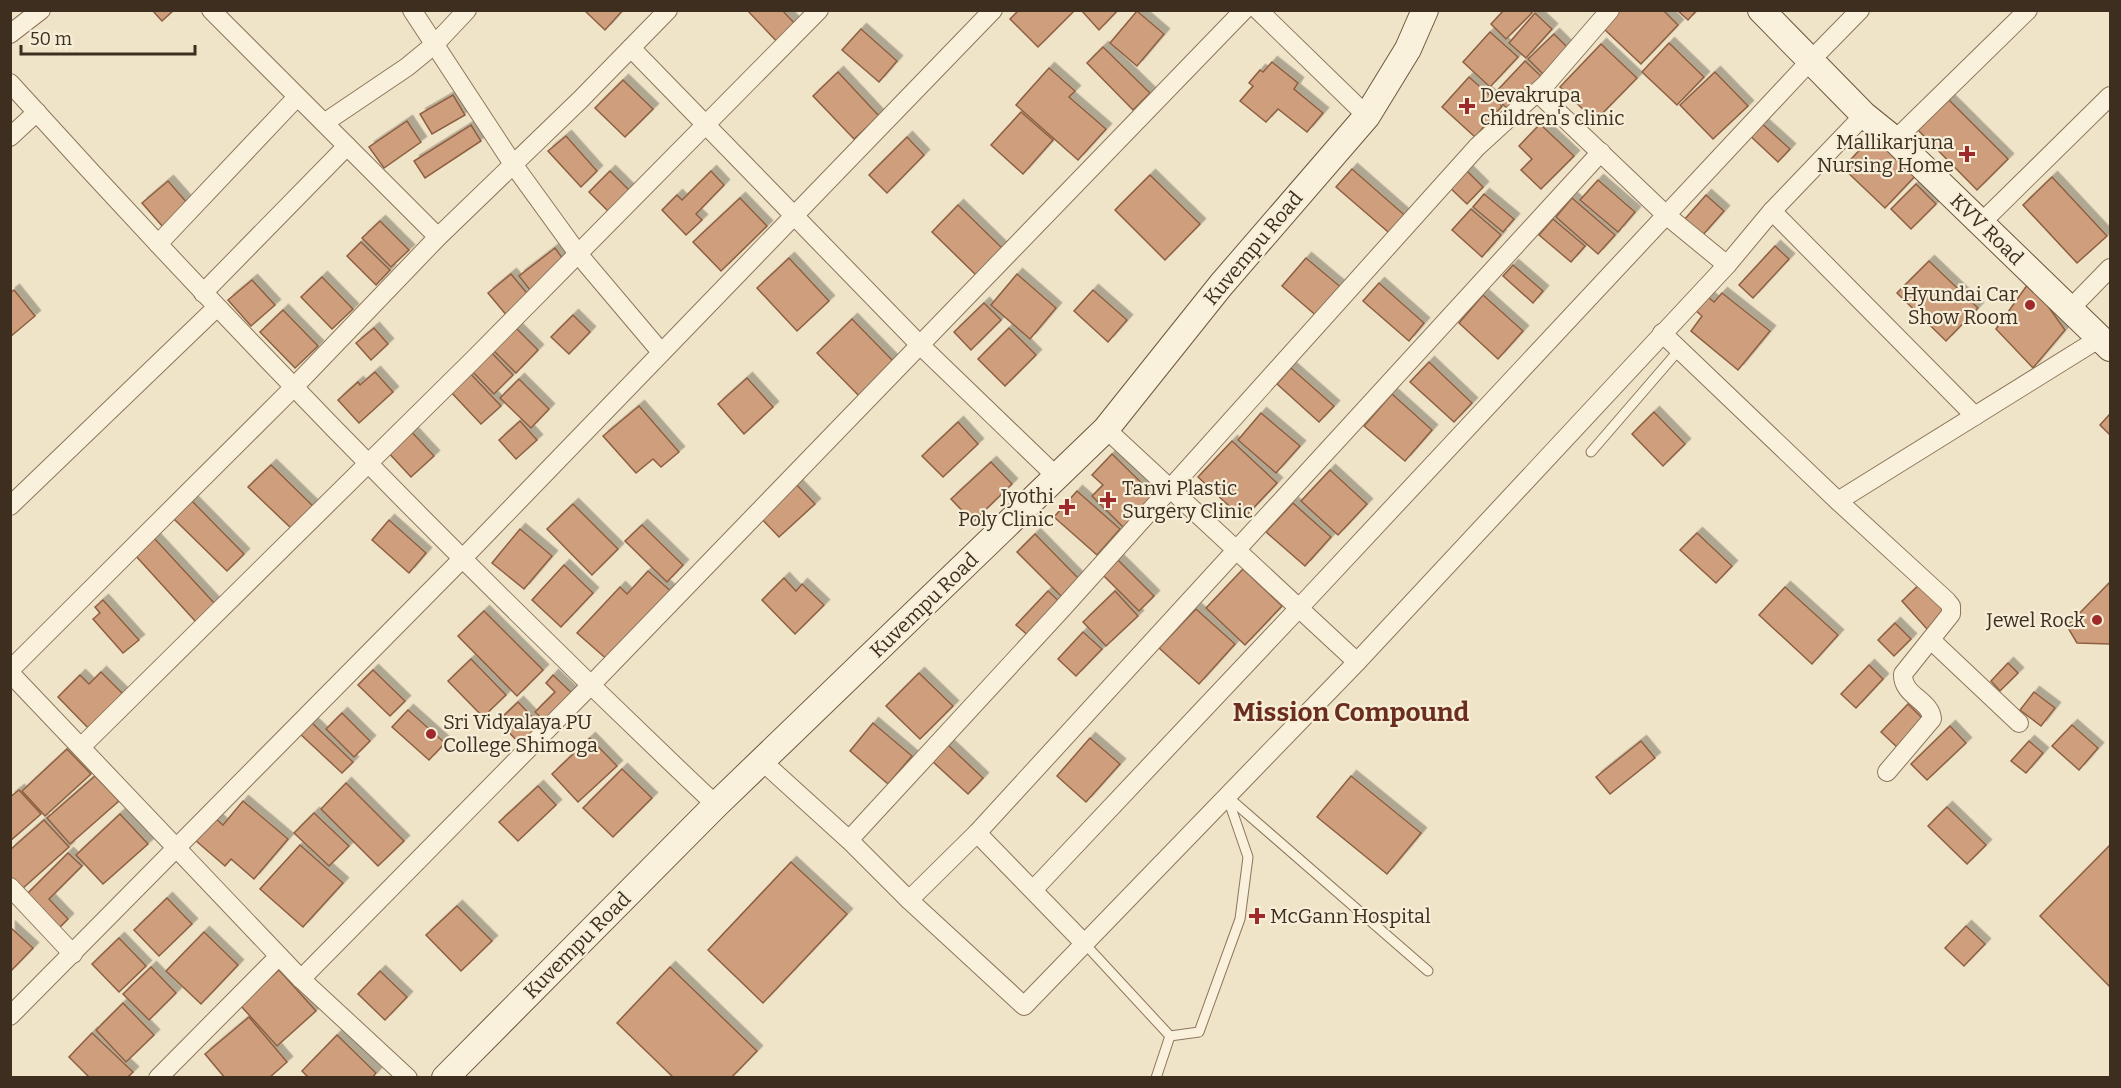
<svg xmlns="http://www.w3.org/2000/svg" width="2121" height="1088" font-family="Bitter,serif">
	<defs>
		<filter id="shadow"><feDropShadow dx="5.5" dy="-5.5" stdDeviation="0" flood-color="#0004"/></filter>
	</defs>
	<rect width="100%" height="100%" fill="#f0e4c8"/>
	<!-- building -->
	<g fill="#cf9f7d" stroke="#8d5f41" stroke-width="1.5" filter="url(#shadow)">
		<path d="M152 10H174L162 21Z"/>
		<path d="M584 10H623L605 30Z"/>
		<path d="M747 10H782L799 28 781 46Z"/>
		<path d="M1019 10H1074V11L1038 47 1010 19Z"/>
		<path d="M1081 10H1118L1099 30Z"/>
		<path d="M1504 10H1530L1532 13 1506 39 1491 24Z"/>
		<path d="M1620 10H1663L1678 25 1641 64 1603 28Z"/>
		<path d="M1677 10H1697L1688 20Z"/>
		<path d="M1137 11 1164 34 1137 66 1110 43Z"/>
		<path d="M1535 13 1552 29 1526 58 1509 43Z"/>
		<path d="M861 29 897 61 879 82 842 50Z"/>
		<path d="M1490 32 1518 57 1490 87 1463 62Z"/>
		<path d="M1554 34 1569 49 1543 74 1528 59Z"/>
		<path d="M1669 43 1704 77 1677 105 1642 72Z"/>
		<path d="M1601 44 1637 78 1595 121 1560 87Z"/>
		<path d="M1103 47 1150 93 1133 110 1087 63Z"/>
		<path d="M1525 61 1545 80 1512 113 1493 95Z"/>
		<path d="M1272 62 1298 83 1294 89 1323 113 1307 132 1278 109 1266 122 1240 101 1253 86 1249 83 1260 70 1263 72Z"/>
		<path d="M1049 68 1075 91 1069 97 1106 129 1078 160 1016 105Z"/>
		<path d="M838 72 879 116 854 139 813 96Z"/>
		<path d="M1715 72 1748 106 1713 139 1680 105Z"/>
		<path d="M1469 77 1502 106 1475 137 1442 107Z"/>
		<path d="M623 80 653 109 625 137 595 108Z"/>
		<path d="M453 95 465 115 432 134 420 114Z"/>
		<path d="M1946 97 2008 159 1977 190 1916 128Z"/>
		<path d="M1021 112 1053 140 1023 174 991 145Z"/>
		<path d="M1758 120 1790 149 1778 162 1746 132Z"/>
		<path d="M407 121 421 142 384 168 369 147Z"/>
		<path d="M1540 124 1574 156 1541 189 1521 170 1532 159 1519 146Z"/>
		<path d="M471 125 481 141 425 178 414 161Z"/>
		<path d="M1877 131 1920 171 1885 208 1843 168Z"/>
		<path d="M566 136 597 171 581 187 548 151Z"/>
		<path d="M907 137 924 155 887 193 869 175Z"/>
		<path d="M1463 167 1483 187 1467 204 1447 185Z"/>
		<path d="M1352 169 1409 219 1394 237 1336 187Z"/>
		<path d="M610 171 631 192 610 213 589 192Z"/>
		<path d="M711 171 724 185 696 214 702 220 686 235 662 210 677 195 682 200Z"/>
		<path d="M1150 175 1200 224 1165 260 1115 210Z"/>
		<path d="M2052 177 2107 236 2077 263 2023 205Z"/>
		<path d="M1598 180 1635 212 1618 232 1580 200Z"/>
		<path d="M168 181 189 205 163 227 142 203Z"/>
		<path d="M1916 184 1936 204 1911 229 1891 209Z"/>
		<path d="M1484 194 1514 219 1503 232 1473 207Z"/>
		<path d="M1706 195 1724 211 1702 236 1684 220Z"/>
		<path d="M740 198 767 226 721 271 693 242Z"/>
		<path d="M1572 198 1615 235 1598 254 1556 217Z"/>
		<path d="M958 205 1002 248 976 275 932 232Z"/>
		<path d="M1471 209 1501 235 1482 257 1452 230Z"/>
		<path d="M1553 219 1585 246 1571 262 1539 235Z"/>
		<path d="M380 221 409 250 391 267 362 238Z"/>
		<path d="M361 242 390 270 376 285 347 256Z"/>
		<path d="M1775 246 1789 259 1753 298 1739 285Z"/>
		<path d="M555 248 566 263 530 290 519 276Z"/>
		<path d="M789 258 829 301 797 331 757 288Z"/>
		<path d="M1306 258 1343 289 1319 318 1282 286Z"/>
		<path d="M1929 261 1978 308 1946 341 1897 293Z"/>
		<path d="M1513 265 1543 291 1533 303 1503 276Z"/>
		<path d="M511 274 531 298 508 317 488 293Z"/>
		<path d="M1017 274 1056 308 1030 339 991 305Z"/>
		<path d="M322 277 353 309 332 329 301 297Z"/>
		<path d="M252 280 275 305 251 326 228 300Z"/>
		<path d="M2030 281 2065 330 2033 368 1996 329Z"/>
		<path d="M1379 283 1424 323 1409 341 1363 301Z"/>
		<path d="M14 290 35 316 10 337V293Z"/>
		<path d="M1093 290 1127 320 1108 342 1074 311Z"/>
		<path d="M1722 293 1770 331 1738 370 1691 331 1702 316 1696 311 1708 297 1714 302Z"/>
		<path d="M1483 295 1523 331 1498 359 1459 323Z"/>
		<path d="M984 303 1001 320 971 350 954 332Z"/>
		<path d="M283 310 318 346 295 368 260 332Z"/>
		<path d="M573 315 590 332 569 354 551 337Z"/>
		<path d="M852 319 896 364 861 398 817 353Z"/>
		<path d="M513 325 538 350 516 373 491 348Z"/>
		<path d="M374 328 388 344 371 360 356 343Z"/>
		<path d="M1009 328 1036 355 1005 386 978 359Z"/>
		<path d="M489 350 513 375 494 394 470 369Z"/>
		<path d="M1429 362 1472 403 1454 422 1410 382Z"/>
		<path d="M1291 368 1334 406 1319 422 1277 384Z"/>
		<path d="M375 372 393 392 359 423 338 400 358 382 360 385Z"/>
		<path d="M469 372 501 406 481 424 449 390Z"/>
		<path d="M747 378 773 407 744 434 718 404Z"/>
		<path d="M519 379 549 409 531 428 500 398Z"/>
		<path d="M1392 394 1432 430 1405 461 1364 426Z"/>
		<path d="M639 406 679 452 661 467 653 459 636 473 603 436Z"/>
		<path d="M1654 412 1685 444 1663 466 1632 434Z"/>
		<path d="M1261 413 1300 446 1276 473 1238 440Z"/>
		<path d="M2110 414V435L2100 425Z"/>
		<path d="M520 421 537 440 516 459 499 440Z"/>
		<path d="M958 422 978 444 943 477 922 456Z"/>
		<path d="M409 429 434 456 411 477 386 450Z"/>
		<path d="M1232 441 1277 483 1243 519 1198 477Z"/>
		<path d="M1112 454 1157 498 1126 530 1092 496 1103 485 1092 475Z"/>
		<path d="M991 462 1012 484 973 522 951 499Z"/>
		<path d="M271 465 315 508 293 530 248 487Z"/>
		<path d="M1330 470 1367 504 1338 535 1301 501Z"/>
		<path d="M795 483 815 504 779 537 759 516Z"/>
		<path d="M1077 491 1120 529 1097 555 1054 517Z"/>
		<path d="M192 501 244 554 227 571 174 519Z"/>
		<path d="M1293 503 1331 537 1305 566 1266 532Z"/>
		<path d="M573 504 618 549 592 575 547 529Z"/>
		<path d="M389 520 426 553 409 573 372 540Z"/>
		<path d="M642 525 683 565 667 582 625 541Z"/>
		<path d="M520 529 552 556 524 589 492 563Z"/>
		<path d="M1697 533 1732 566 1716 583 1680 550Z"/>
		<path d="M1035 534 1080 580 1063 598 1017 552Z"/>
		<path d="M154 538 216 605 196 622 135 555Z"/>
		<path d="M1118 560 1154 596 1139 611 1103 575Z"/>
		<path d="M564 565 593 593 561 627 532 600Z"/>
		<path d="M1243 569 1282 606 1245 645 1206 608Z"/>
		<path d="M648 571 673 593 610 662 577 633 620 587 627 594Z"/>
		<path d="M784 578 796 591 802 584 824 605 795 634 762 600Z"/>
		<path d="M2110 582V644L2077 643 2067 626Z"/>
		<path d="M1920 584 1946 612 1927 629 1902 601Z"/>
		<path d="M1785 587 1838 635 1812 664 1759 615Z"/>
		<path d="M1048 591 1061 603 1030 637 1016 625Z"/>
		<path d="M1115 591 1138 616 1106 646 1083 622Z"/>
		<path d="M103 600 139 640 123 653 93 619 100 613 95 607Z"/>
		<path d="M1196 609 1235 644 1199 684 1159 648Z"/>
		<path d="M484 611 543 670 517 696 458 636Z"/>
		<path d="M1895 623 1911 639 1894 656 1878 640Z"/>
		<path d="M1083 632 1102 649 1076 676 1058 659Z"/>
		<path d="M471 659 506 695 483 717 448 681Z"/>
		<path d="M2008 663 2018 673 2000 691 1991 681Z"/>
		<path d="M1869 665 1883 679 1856 708 1841 694Z"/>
		<path d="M373 670 405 701 390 716 358 685Z"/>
		<path d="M101 672 126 697 91 731 58 697 80 675 89 684Z"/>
		<path d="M919 673 953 706 920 739 886 706Z"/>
		<path d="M553 675 574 695 547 723 535 712 555 692 546 683Z"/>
		<path d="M2034 692 2055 708 2041 726 2020 710Z"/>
		<path d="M518 702 542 727 522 746 498 721Z"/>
		<path d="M1908 704 1925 721 1899 749 1881 732Z"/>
		<path d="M408 710 445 743 429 760 392 727Z"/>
		<path d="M342 713 370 741 354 757 326 729Z"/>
		<path d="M309 720 353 762 342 773 298 732Z"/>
		<path d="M873 723 912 756 888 784 850 751Z"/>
		<path d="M2072 725 2098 748 2079 770 2052 746Z"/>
		<path d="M1950 726 1966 743 1927 780 1911 764Z"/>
		<path d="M590 738 617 766 578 802 552 774Z"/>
		<path d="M1090 738 1120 764 1086 802 1057 776Z"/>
		<path d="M1641 741 1655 758 1610 794 1596 777Z"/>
		<path d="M2029 741 2043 753 2026 773 2011 761Z"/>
		<path d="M947 744 983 778 968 794 932 761Z"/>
		<path d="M67 749 91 774 45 816 22 791Z"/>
		<path d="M622 769 652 798 613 837 583 808Z"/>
		<path d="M95 776 119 801 70 844 47 818Z"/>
		<path d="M1351 776 1421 833 1387 874 1317 817Z"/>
		<path d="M346 783 404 841 378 866 321 809Z"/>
		<path d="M538 786 556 805 518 841 499 822Z"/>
		<path d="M19 790 41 814 10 841V797Z"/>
		<path d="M243 801 288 839 254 879 231 859 225 866 195 840 215 818 223 825Z"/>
		<path d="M1947 807 1986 845 1967 864 1928 826Z"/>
		<path d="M314 813 349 846 329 866 294 833Z"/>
		<path d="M120 814 148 844 103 884 76 855Z"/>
		<path d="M44 820 69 847 22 889 10 877V850Z"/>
		<path d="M300 845 343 883 303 927 260 889Z"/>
		<path d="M2110 845V987L2040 916Z"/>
		<path d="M68 853 82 866 49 899 68 919 55 932 22 899Z"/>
		<path d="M791 862 847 914 763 1003 708 950Z"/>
		<path d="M167 898 192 924 159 956 134 930Z"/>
		<path d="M457 906 492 941 461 971 426 935Z"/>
		<path d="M1966 926 1985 944 1964 966 1945 948Z"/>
		<path d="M10 927 33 948 11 971 10 970Z"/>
		<path d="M204 932 238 965 201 1004 166 971Z"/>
		<path d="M119 938 146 966 119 992 92 964Z"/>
		<path d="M151 967 176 993 149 1020 123 994Z"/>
		<path d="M670 967 757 1051 731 1078H674L617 1023Z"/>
		<path d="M279 970 316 1011 277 1046 240 1005Z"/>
		<path d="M380 971 407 997 385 1020 358 994Z"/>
		<path d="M123 1003 154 1035 126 1062 96 1030Z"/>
		<path d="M249 1017 287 1062 269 1078H225L205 1054Z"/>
		<path d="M92 1033 133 1072 127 1078H90L69 1057Z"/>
		<path d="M337 1035 376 1073 372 1078H309L302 1071Z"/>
	</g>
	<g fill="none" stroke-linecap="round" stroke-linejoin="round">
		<defs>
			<g id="service">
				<path d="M1591 452 1679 350"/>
				<path d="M1229 798 1428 971"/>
				<path d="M1084 943 1170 1036 1199 1032 1240 919 1248 857 1227 796"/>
				<path d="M1156 1078 1170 1036"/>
			</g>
			<g id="minor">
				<path d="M211 10 438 237"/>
				<path d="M412 10 513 164 579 255 661 352"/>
				<path d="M1258 10 1367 116"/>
				<path d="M10 34 41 10"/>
				<path d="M631 48 920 345 1057 477"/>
				<path d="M10 83C236 333 472 574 716 805"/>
				<path d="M1538 93 1666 215 1727 265"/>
				<path d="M324 123 407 67 435 44 467 10"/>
				<path d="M10 137 37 112"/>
				<path d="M1895 140 2028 10"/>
				<path d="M1772 211 1975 416"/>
				<path d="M1981 223 2110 96"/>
				<path d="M158 244 297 97"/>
				<path d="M203 293 347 146"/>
				<path d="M2070 309 2110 268"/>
				<path d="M1662 333 1838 501 1947 601 1951 606V614L1903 674C1902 696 1931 700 1932 719L1887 772"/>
				<path d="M1106 429 1357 662"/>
				<path d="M1838 501 2100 338"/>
				<path d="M10 506 216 308"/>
				<path d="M1931 640 2019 723"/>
				<path d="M10 670 294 387 438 237 580 100 668 10"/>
				<path d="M10 673 301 979 408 1078"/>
				<path d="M81 747 475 358 819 10"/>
				<path d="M762 761 849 840 909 900 1024 1006 1357 662 1727 265 1772 211 1864 115"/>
				<path d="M977 833 1084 943"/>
				<path d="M849 840 1061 610 1477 147 1546 84 1610 10"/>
				<path d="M10 887 73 954"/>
				<path d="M1034 889 1299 608 1811 60 1860 10"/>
				<path d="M909 900 977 833 1601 152"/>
				<path d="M301 979 590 686 1244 10"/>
				<path d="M10 1016 463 558 993 10"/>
				<path d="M158 1078 279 956"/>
			</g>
			<g id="secondary">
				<path d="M1761 10 1864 115 1895 140 2110 348"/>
				<path d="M445 1078 716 805 1106 429 1221 285 1367 116 1408 49 1425 10"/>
			</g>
		</defs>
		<!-- service casing -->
		<use href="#service" stroke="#8d765c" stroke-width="11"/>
		<!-- minor casing -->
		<use href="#minor" stroke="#8d765c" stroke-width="20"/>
		<!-- secondary casing -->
		<use href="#secondary" stroke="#6f573f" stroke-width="28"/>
		<!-- service -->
		<use href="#service" stroke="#faf1dc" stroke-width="9"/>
		<!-- minor -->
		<use href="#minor" stroke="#faf1dc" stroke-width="18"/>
		<!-- secondary -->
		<use href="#secondary" stroke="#faf1dc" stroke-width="26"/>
	</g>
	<!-- markers -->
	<g fill="#9e2a2b" stroke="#f7eed8" stroke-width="2">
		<path d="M1464 97h6v6h6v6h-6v6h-6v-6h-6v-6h6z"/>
		<path d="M1964 145h6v6h6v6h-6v6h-6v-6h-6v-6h6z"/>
		<circle cx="2030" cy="305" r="6"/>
		<path d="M1105 491h6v6h6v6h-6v6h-6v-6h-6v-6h6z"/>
		<path d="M1064 498h6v6h6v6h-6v6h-6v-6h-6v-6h6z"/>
		<circle cx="2097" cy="620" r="6"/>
		<circle cx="431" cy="734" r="6"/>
		<path d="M1254 907h6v6h6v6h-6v6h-6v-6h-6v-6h6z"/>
	</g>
	<g text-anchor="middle" stroke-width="4.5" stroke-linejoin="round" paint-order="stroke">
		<!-- poi labels -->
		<g font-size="20" fill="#3d2e20" stroke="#f7eed8" text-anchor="start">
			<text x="1480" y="102">Devakrupa<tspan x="1480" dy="23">children's clinic</tspan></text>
			<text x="1954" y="149" text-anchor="end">Mallikarjuna<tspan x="1954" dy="23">Nursing Home</tspan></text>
			<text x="2018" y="301" text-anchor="end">Hyundai Car<tspan x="2018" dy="23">Show Room</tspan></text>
			<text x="1122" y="495">Tanvi Plastic<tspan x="1122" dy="23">Surgery Clinic</tspan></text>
			<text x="1054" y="503" text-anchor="end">Jyothi<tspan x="1054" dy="23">Poly Clinic</tspan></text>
			<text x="2085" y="627" text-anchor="end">Jewel Rock</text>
			<text x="443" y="729">Sri Vidyalaya PU<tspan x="443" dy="23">College Shimoga</tspan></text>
			<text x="1270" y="923">McGann Hospital</text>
		</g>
		<!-- street labels -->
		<g font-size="20" fill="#3d2e20" stroke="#f7eed8">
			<text transform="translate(1987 229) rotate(44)" y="7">KVV Road</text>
			<text transform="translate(1253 248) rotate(-50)" y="7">Kuvempu Road</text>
			<text transform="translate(924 605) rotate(-44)" y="7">Kuvempu Road</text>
			<text transform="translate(577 945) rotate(-45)" y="7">Kuvempu Road</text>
		</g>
		<!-- district labels -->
		<g font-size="26" font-weight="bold" fill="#6b2e1e" stroke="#f7eed8">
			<text x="1351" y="721">Mission Compound</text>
		</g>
	</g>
	<!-- border -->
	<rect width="2121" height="1088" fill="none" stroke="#3d2e20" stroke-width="24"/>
	<!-- scale -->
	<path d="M21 45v9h174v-9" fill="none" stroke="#3d2e20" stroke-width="3"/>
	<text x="30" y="45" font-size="18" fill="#3d2e20" stroke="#f7eed8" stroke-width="4.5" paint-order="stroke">50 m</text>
</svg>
